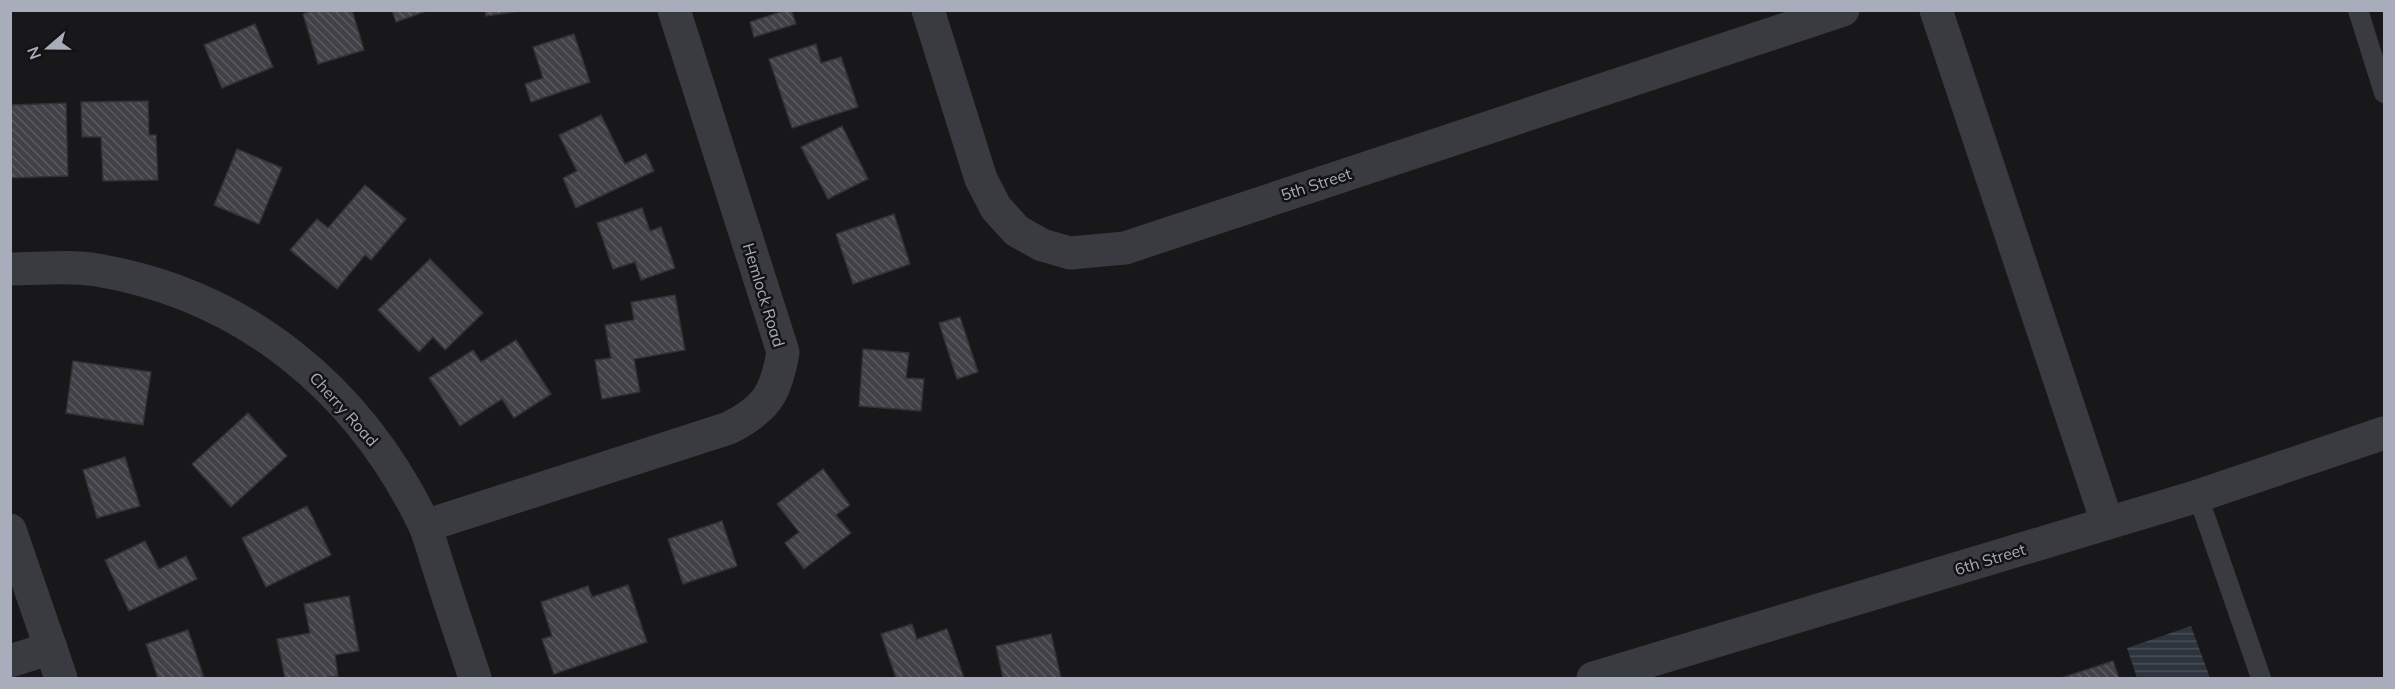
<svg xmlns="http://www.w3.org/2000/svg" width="2395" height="689" font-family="Mulish,sans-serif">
	<defs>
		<pattern id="water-rules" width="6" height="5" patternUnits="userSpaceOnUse" patternTransform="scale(1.5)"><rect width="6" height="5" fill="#2d343e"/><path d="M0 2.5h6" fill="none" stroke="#494f58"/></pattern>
		<pattern id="building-back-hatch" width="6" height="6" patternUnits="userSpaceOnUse" patternTransform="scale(1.5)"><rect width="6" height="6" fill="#424147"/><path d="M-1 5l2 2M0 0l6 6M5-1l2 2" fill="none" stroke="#5a5a5f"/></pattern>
	</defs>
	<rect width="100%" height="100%" fill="#18171a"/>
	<!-- water -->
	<path fill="url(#water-rules)" d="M2191 626 2210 678H2137L2127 648Z"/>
	<!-- building -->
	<g fill="url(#building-back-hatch)" stroke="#323136" stroke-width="1.5">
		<path d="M313 10H352L364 50 318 64 303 14Z"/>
		<path d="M392 10H429L396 22Z"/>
		<path d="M485 10H526L486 16Z"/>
		<path d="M786 10H791L796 24 754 37 750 22Z"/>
		<path d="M255 24 273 67 222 88 204 45Z"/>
		<path d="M574 34 590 82 531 102 525 84 543 78 533 47Z"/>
		<path d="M816 44 821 63 841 57 858 107 792 128 769 59Z"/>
		<path d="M148 101 149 135H156L158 180 103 181 101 137H82L81 102Z"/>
		<path d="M66 103 68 176 10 178V105Z"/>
		<path d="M601 115 625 164 646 154 654 171 576 208 563 178 577 171 559 135Z"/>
		<path d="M842 126 868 179 828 199 801 147Z"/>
		<path d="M237 149 282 168 259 224 214 205Z"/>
		<path d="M365 185 406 219 371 260 365 255 337 289 290 250 317 219 328 228Z"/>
		<path d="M642 208 650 231 661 227 675 268 641 280 635 262 613 269 597 223Z"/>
		<path d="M894 214 910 264 853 284 836 234Z"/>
		<path d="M430 259 483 313 445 350 433 337 419 352 378 310Z"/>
		<path d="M675 295 685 350 634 359 640 392 602 399 595 360 611 358 605 325 634 320 631 302Z"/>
		<path d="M960 317 978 372 957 379 939 323Z"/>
		<path d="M516 340 551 394 514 418 502 399 460 426 429 378 473 350 481 362Z"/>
		<path d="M863 349 909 353 906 378 924 379 921 411 859 406Z"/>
		<path d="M73 361 151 372 143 425 66 413Z"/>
		<path d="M248 413 287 456 231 507 192 464Z"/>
		<path d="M125 457 140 506 97 518 83 470Z"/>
		<path d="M823 469 850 505 836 515 851 533 804 569 785 543 799 532 777 504Z"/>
		<path d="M307 506 331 555 266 587 242 538Z"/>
		<path d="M722 521 737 566 683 584 668 539Z"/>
		<path d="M145 541 159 569 186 556 197 579 129 611 105 560Z"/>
		<path d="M628 585 647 642 554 674 542 639 552 636 541 602 588 586 592 597Z"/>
		<path d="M349 596 359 651 335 655 338 676 323 678H285L277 639 310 633 304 604Z"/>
		<path d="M912 624 917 639 947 629 964 678H896L881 634Z"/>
		<path d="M188 630 204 678H158L146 644Z"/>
		<path d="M1051 634 1061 678H1003L996 646Z"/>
		<path d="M2113 661 2119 678H2061Z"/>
	</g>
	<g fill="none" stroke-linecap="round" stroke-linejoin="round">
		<!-- service -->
		<g stroke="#3a3a41" stroke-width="20">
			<path d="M2358 10 2384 93"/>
			<path d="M2198 496 2261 678"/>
		</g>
		<!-- minor -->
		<g stroke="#3a3a41" stroke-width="33">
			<path d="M928 10 981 179 996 208 1017 231 1042 245 1070 253 1125 248 1843 10"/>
			<path d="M1936 10 2107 522"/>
			<path d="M425 526 729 428C766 409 776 394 783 352L674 10"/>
			<path d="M10 530 61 678"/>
			<path d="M10 661 51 648"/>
			<path d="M1593 678 2198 496 2384 433"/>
		</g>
		<!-- tertiary -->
		<path stroke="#3a3a41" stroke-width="33" d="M10 269C38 269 69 265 97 270 245 295 359 389 424 524 431 540 435 558 441 575 452 610 464 644 475 678"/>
	</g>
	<g text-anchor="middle" stroke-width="5" stroke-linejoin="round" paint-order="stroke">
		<!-- street labels -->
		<g font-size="16" fill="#a9acba" stroke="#131215">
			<text transform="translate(1316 184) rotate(-18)" y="6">5th Street</text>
			<text transform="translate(764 295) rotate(73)" y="6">Hemlock Road</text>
			<text transform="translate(344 409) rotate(48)" y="6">Cherry Road</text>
			<text transform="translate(1990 559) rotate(-17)" y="6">6th Street</text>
		</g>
	</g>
	<!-- border -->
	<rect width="2395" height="689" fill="none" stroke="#a9acba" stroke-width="24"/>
	<!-- north arrow -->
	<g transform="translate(48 48) rotate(250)" stroke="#131215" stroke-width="4.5" paint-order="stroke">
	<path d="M0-4.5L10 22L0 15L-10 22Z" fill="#a9acba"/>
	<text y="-9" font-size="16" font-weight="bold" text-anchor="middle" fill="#a9acba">N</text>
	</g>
</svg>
